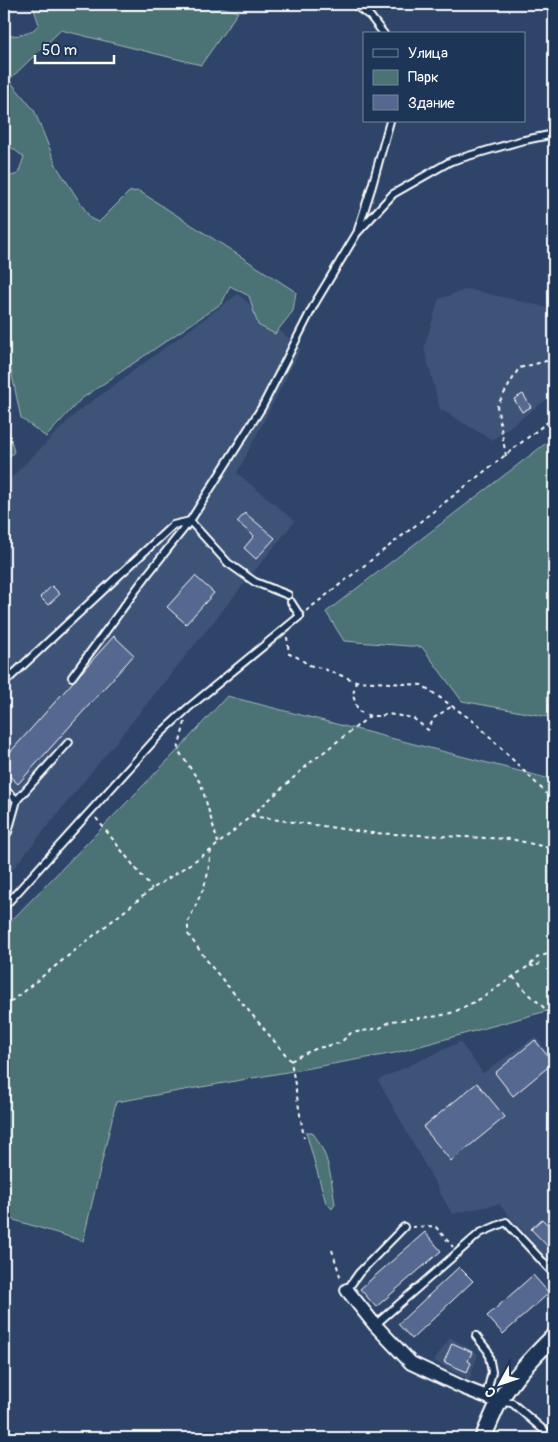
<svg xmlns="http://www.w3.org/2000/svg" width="558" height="1442" font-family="Pangolin,sans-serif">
	<rect width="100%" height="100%" fill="#2e4468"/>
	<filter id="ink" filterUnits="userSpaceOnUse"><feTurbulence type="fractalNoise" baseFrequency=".02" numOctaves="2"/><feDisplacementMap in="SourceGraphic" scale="10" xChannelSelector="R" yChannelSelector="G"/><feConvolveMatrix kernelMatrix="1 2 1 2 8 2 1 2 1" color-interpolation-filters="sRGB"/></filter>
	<g filter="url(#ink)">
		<!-- built -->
		<g fill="#3e5377">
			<path d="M468 289 541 306 554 311V394L492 440 440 409 424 348 439 299Z"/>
			<path d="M238 294 301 349 237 473 295 521 4 880V485L76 413Z"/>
			<path d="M535 1037 554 1060V1267L499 1204 452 1214 378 1080 460 1042 483 1073Z"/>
			<path d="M450 1337 478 1354 469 1380 434 1361Z"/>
		</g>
		<!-- green -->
		<g fill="#4b7275" stroke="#a5b8ba">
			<path d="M32 4H207L238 12 201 65 61 30 9 80 34 110 57 167 91 219 99 222 129 192 139 191 296 292 293 311 275 334 258 325 249 296 230 286 222 303 81 399 46 437 21 418 4 337V178L18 174 24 157 4 142V35C16 37 32 35 39 24Z"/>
			<path d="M4 412 14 452 4 463Z"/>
			<path d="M554 437V718L462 701 422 647 344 641 326 612Z"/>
			<path d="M227 696 554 780V1009L395 1053 116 1102 83 1241 4 1217V928L178 750Z"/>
			<path d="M306 1132H312C329 1154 331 1177 335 1204L332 1209 326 1203Z"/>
		</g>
		<!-- building -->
		<g fill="#55688f" stroke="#fff">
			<path d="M523 394 531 407 522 412 514 399Z"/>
			<path d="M245 513 275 538 256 559 244 548 254 536 237 522Z"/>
			<path d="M195 576 214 593 186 624 167 607Z"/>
			<path d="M52 586 60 594 48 605 40 597Z"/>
			<path d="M114 636 134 655 18 784 4 771V759Z"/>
			<path d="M535 1040 553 1063 513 1096 495 1073Z"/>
			<path d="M477 1083 505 1117 451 1161 423 1127Z"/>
			<path d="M542 1219 554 1231V1253L531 1229Z"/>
			<path d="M425 1232 441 1251 376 1307 360 1289Z"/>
			<path d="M459 1267 473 1281 412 1339 398 1324Z"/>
			<path d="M533 1275 549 1293 503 1334 487 1316Z"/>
			<path d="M452 1343 472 1352 468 1361 471 1363 467 1372 444 1362Z"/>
		</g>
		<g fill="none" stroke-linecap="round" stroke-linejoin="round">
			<defs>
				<g id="service">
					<path d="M353 4 370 16 384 34"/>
					<path d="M358 230 372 186 390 121"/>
					<path d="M190 521 228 563 255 582 288 595"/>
					<path d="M72 677 147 575 190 521 262 407 315 303 357 233 393 194 451 161 520 141 554 134"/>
					<path d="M4 683 173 525 190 521"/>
					<path d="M4 789 17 800"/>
					<path d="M4 837 8 832 17 800 69 742"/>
					<path d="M4 907 160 734 188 708 300 616 291 602"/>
					<path d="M347 1290 359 1273 404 1227"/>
					<path d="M375 1325 480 1233 506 1222 554 1274"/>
					<path d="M476 1336 488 1351 492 1372 486 1396"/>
					<path d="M500 1402 512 1403 553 1438"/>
				</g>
				<path id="minor" d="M347 1290 375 1325 411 1363 464 1388 500 1402"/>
				<path id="tertiary" d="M483 1438C488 1426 493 1414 499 1402 513 1377 534 1356 554 1336"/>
			</defs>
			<!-- service casing -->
			<use href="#service" stroke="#fff" stroke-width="10"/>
			<!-- minor casing -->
			<use href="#minor" stroke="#fff" stroke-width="16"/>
			<!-- tertiary casing -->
			<use href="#tertiary" stroke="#fff" stroke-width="19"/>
			<!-- path -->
			<g stroke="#fff" stroke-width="2" stroke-dasharray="4 4" stroke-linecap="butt">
				<path d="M506 456 497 406 519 368 554 359"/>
				<path d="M306 611 554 417"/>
				<path d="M287 637 289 654 297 657 309 665 321 668 356 681 422 685 476 723 554 801"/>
				<path d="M356 681 353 695 358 711 370 716H380L388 714 413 718 428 730 434 718 452 706"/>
				<path d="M185 722 178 750 201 784 218 843"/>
				<path d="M549 796 554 848"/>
				<path d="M251 816 371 833 511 839 554 849"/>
				<path d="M96 818 152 889"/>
				<path d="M211 850 208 873 204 887 188 922V934L211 966 291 1061 304 1138"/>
				<path d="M530 965 535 967 539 964 538 957"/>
				<path d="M513 977 527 992 554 1017"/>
				<path d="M4 1007 152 889 211 850 251 816 311 762 370 716"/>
				<path d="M291 1061 303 1054 318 1048 340 1043 351 1033 380 1028 391 1021 439 1016 454 1012 482 998 530 965 538 957 554 952"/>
				<path d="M412 1227 435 1226 453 1247"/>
				<path d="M332 1250 341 1279"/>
			</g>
			<!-- service -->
			<use href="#service" stroke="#1d3557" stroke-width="6"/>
			<!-- minor -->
			<use href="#minor" stroke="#1d3557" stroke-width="12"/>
			<!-- tertiary -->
			<use href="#tertiary" stroke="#1d3557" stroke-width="15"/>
		</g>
	</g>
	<!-- margin -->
	<rect width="558" height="1442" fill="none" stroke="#1d3557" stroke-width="20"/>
	<rect x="10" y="10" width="538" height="1422" fill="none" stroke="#fff" stroke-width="2" filter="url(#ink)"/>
	<!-- legend -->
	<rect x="363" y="32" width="162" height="90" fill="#1d3557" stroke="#77869a"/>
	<rect x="373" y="49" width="25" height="8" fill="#1d3557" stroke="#77869a"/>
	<text x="408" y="58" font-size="15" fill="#ffffff">Улица</text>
	<rect x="373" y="70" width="25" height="15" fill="#4b7275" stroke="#77869a"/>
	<text x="408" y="82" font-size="15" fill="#ffffff">Парк</text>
	<rect x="373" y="95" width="25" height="15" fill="#55688f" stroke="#77869a"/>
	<text x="408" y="108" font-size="15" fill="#ffffff">Здание</text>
	<!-- north arrow -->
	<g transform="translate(500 1384) rotate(230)" stroke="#1d3557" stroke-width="4" paint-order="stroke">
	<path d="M0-4L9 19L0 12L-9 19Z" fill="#ffffff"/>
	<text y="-8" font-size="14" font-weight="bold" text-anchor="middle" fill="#ffffff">С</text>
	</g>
	<!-- scale -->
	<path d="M35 55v8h79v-8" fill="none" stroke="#ffffff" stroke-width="2.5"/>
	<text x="42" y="55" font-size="15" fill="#ffffff" stroke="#1d3557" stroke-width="4" paint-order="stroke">50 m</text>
</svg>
